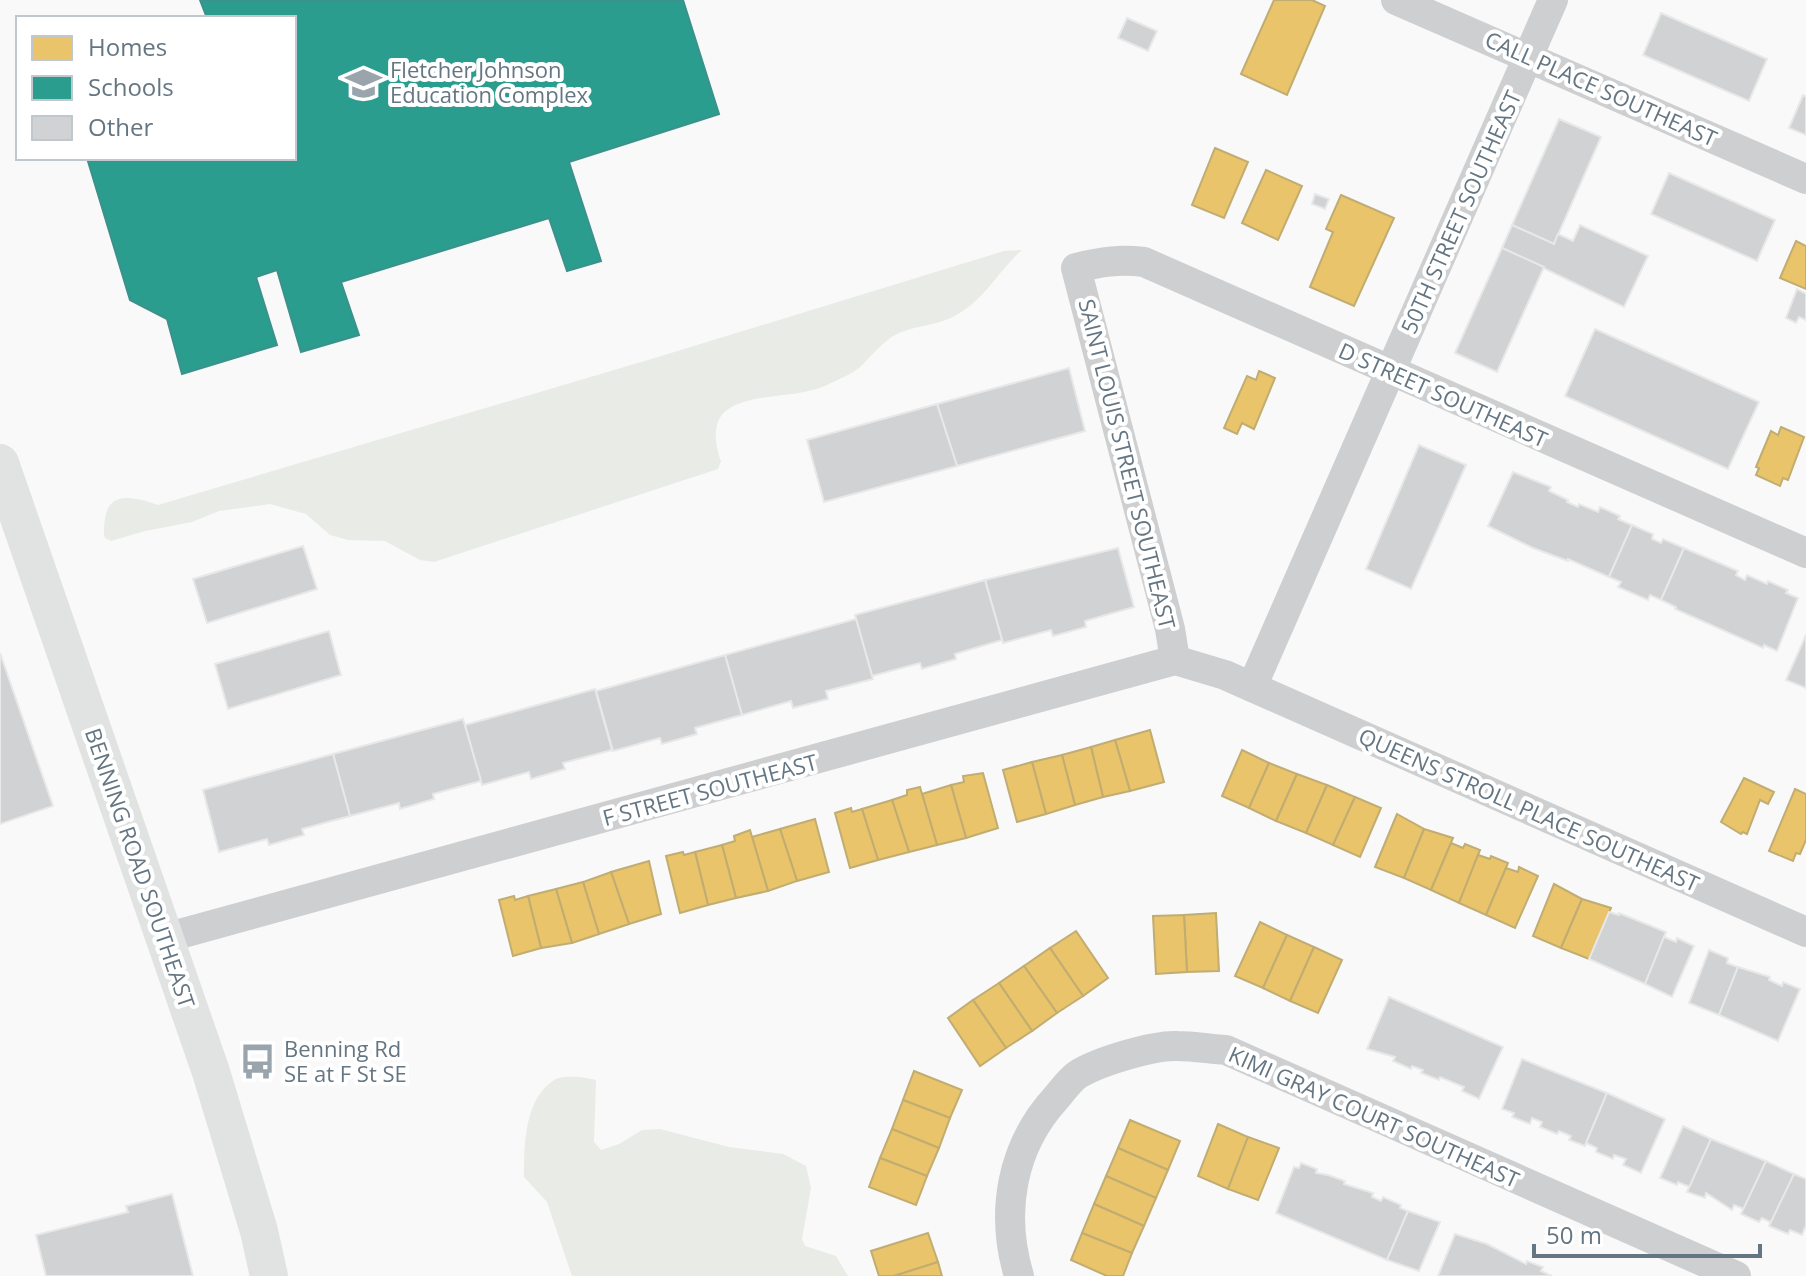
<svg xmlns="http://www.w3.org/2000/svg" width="1806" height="1276" font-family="'Open Sans',sans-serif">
	<rect width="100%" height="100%" fill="#f9f9f9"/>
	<!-- green -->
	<g fill="#e8ebe6">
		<path d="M1022 250C999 270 985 299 958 314 939 326 914 325 895 335 880 344 871 357 859 368 850 375 837 380 827 385 797 399 753 392 727 410 711 421 715 446 721 461L718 469 434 562 420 560 385 541 348 540 330 535 306 514 270 504 219 511 192 522 145 531 111 541 105 538C103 531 104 526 105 519 109 489 137 498 158 505L658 357 1004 251Z"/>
		<path d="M581 1077 596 1080 594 1142 601 1150 619 1144 642 1130 660 1129 729 1147 783 1154 806 1166 811 1188 802 1239 805 1246 836 1256 848 1276H572L547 1202 524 1177C524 1146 524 1097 556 1079 562 1076 574 1077 581 1077Z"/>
	</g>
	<!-- homes -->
	<g fill="#e9c46a" stroke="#c1ad72" stroke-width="2">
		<path d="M1274 0H1312L1325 6 1287 95 1241 74Z"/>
		<path d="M1215 148 1248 162 1224 218 1192 205Z"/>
		<path d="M1266 170 1302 186 1278 240 1242 223Z"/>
		<path d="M1341 195 1394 218 1354 306 1310 287 1333 232 1326 229Z"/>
		<path d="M1796 241 1806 246V289L1780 278Z"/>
		<path d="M1259 371 1275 378 1254 429 1242 423 1237 434 1224 428 1247 376 1256 380Z"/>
		<path d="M1781 427 1804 437 1788 480 1783 478 1780 486 1756 475 1759 468 1756 467 1771 431 1778 435Z"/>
		<path d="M1150 730 1164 782 1130 791 1115 740Z"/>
		<path d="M1115 740 1130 791 1103 797 1091 747Z"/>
		<path d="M1091 747 1103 797 1075 805 1062 755Z"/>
		<path d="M1242 750 1269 763 1249 808 1222 796Z"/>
		<path d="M1062 755 1075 805 1046 814 1032 762Z"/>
		<path d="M1032 762 1046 814 1017 822 1003 770Z"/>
		<path d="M1269 763 1297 774 1276 821 1249 808Z"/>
		<path d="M983 773 998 828 966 838 951 785 964 782 963 776Z"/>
		<path d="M1297 774 1327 785 1306 833 1276 821Z"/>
		<path d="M1744 778 1774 792 1768 804 1760 800 1747 834 1743 832 1741 834 1721 822Z"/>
		<path d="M951 785 966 838 937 845 922 794Z"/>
		<path d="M1327 785 1355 797 1333 845 1306 833Z"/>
		<path d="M920 787 937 845 909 852 892 800 907 795V790Z"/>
		<path d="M1795 789 1806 794V840L1800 854 1796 853 1793 861 1769 851Z"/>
		<path d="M1355 797 1381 808 1360 857 1333 845Z"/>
		<path d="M892 800 909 852 878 860 862 809Z"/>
		<path d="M851 808 852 812 862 809 878 860 850 868 835 813Z"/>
		<path d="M1397 814 1424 829 1404 878 1375 867Z"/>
		<path d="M815 819 829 872 797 881 780 829Z"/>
		<path d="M780 829 797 881 768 891 752 837Z"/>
		<path d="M1424 829 1453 838 1431 890 1404 878Z"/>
		<path d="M750 830 768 891 736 898 722 845 735 841 734 836Z"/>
		<path d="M1451 843 1463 848 1465 844 1480 850 1459 903 1431 890Z"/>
		<path d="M722 845 736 898 708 905 695 852Z"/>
		<path d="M683 852 684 855 695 852 708 905 680 913 666 856Z"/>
		<path d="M1478 855 1490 859 1491 856 1508 863 1486 915 1459 903Z"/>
		<path d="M649 861 661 914 629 924 611 872Z"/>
		<path d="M1519 867 1538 876 1515 928 1486 915 1506 868 1518 872Z"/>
		<path d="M611 872 629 924 599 934 583 882Z"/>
		<path d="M583 882 599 934 572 943 556 889Z"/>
		<path d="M1554 884 1582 899 1561 948 1533 936Z"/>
		<path d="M556 889 572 943 541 948 528 896Z"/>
		<path d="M514 896 515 900 528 896 541 948 513 956 499 900Z"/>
		<path d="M1582 899 1611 908 1589 959 1561 948Z"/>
		<path d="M1216 913 1219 971 1187 972 1184 915Z"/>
		<path d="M1184 915 1187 972 1156 974 1153 916Z"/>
		<path d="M1260 922 1287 935 1263 988 1235 976Z"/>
		<path d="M1076 931 1108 978 1083 996 1050 948Z"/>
		<path d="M1287 935 1314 947 1290 1001 1263 988Z"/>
		<path d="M1314 947 1342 960 1318 1013 1290 1001Z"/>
		<path d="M1050 948 1083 996 1057 1013 1024 966Z"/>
		<path d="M1024 966 1057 1013 1032 1031 999 983Z"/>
		<path d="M999 983 1032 1031 1006 1048 973 1000Z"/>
		<path d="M973 1000 1006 1048 980 1066 948 1018Z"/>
		<path d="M914 1071 962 1090 950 1118 903 1100Z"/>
		<path d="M903 1100 950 1118 939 1148 892 1129Z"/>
		<path d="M1130 1120 1180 1141 1168 1170 1118 1148Z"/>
		<path d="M1218 1124 1248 1137 1228 1189 1198 1176Z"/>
		<path d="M892 1129 939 1148 927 1176 880 1158Z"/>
		<path d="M1248 1137 1279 1148 1258 1200 1228 1189Z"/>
		<path d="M1118 1148 1168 1170 1156 1198 1106 1176Z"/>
		<path d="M880 1158 927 1176 916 1205 869 1187Z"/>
		<path d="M1106 1176 1156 1198 1144 1226 1094 1204Z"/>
		<path d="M1094 1204 1144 1226 1132 1253 1082 1233Z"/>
		<path d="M928 1233 938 1262 894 1276H879L871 1251Z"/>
		<path d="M1082 1233 1132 1253 1123 1276H1107L1071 1260Z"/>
		<path d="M938 1262 942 1276H894Z"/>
	</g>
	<!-- schools -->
	<path fill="#2a9d8f" stroke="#3c918b" stroke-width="2" d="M200 0H683L719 114 569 162 601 261 567 271 549 218 341 282 359 335 301 352 277 270 256 277 277 345 182 374 167 319 130 300 87 158H294V18H207Z"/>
	<!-- building -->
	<g fill="#d0d2d3" stroke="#e8e8e8" stroke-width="2">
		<path d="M1661 13 1767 59 1749 101 1643 55Z"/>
		<path d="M1127 18 1157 31 1148 51 1118 38Z"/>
		<path d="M1803 95 1806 97V135L1789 128Z"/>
		<path d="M1559 119 1601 137 1554 244 1512 225Z"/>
		<path d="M1669 173 1775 220 1757 261 1651 214Z"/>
		<path d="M1315 194 1329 199 1325 209 1312 204Z"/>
		<path d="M1512 225 1554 244 1558 234 1573 241 1580 225 1648 256 1624 307 1502 248Z"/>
		<path d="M1502 248 1544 267 1497 372 1455 353Z"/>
		<path d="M1797 289 1806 294V320L1799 317 1796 323 1786 318Z"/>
		<path d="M1595 329 1759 402 1728 469 1565 396Z"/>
		<path d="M1069 368 1085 431 957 466 937 404Z"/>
		<path d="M937 404 957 466 824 502 807 440Z"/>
		<path d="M1419 445 1466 465 1411 589 1366 569Z"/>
		<path d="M1513 472 1551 487 1549 491 1568 500 1567 502 1578 507 1579 504 1598 512 1600 507 1620 516 1618 519 1632 525 1609 577 1568 559V561L1533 548 1488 526Z"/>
		<path d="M1632 525 1653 534 1652 539 1661 543 1663 539 1684 548 1661 600 1650 595 1648 600 1618 587 1621 582 1609 577Z"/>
		<path d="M303 546 317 589 207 623 193 579Z"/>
		<path d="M1118 548 1134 607 1085 621 1086 627 1053 636 1051 630 1003 643 985 580Z"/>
		<path d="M1684 548 1738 571 1736 575 1745 580 1747 575 1767 584 1768 581 1788 590 1786 593 1798 598 1777 651 1764 645 1763 648 1675 609 1676 607 1661 600Z"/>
		<path d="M985 580 1002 640 955 654 956 659 922 669 920 663 872 676 855 615Z"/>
		<path d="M856 619 873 679 826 691 828 699 793 708 791 701 742 715 725 655Z"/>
		<path d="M329 631 341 675 228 709 215 664Z"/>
		<path d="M1806 635V688L1786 680Z"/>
		<path d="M0 653 53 806 0 824Z"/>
		<path d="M725 655 742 715 695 728 697 734 662 744 660 738 613 751 596 691Z"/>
		<path d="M595 689 612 750 563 763 565 769 531 779 529 772 482 785 465 725Z"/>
		<path d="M463 719 481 781 433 794 434 799 400 809 399 803 350 816 333 754Z"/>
		<path d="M333 754 350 816 302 829 304 835 269 845 267 839 219 852 203 790Z"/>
		<path d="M1609 912 1619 915V913L1666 932 1645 984 1589 959Z"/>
		<path d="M1664 937 1676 942 1677 938 1694 946 1672 997 1645 984Z"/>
		<path d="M1709 950 1728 958 1727 963 1738 967 1719 1015 1689 1003Z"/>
		<path d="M1738 967 1770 977 1769 980 1782 986 1783 982 1800 989 1778 1041 1719 1015Z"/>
		<path d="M1389 997 1503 1047 1479 1099 1462 1091 1464 1087 1440 1077 1439 1080 1421 1073 1423 1070 1412 1066 1411 1069 1393 1061 1395 1057 1367 1049Z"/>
		<path d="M1522 1059 1607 1093 1585 1146 1569 1140 1571 1136 1559 1131 1557 1134 1540 1127 1542 1122 1532 1118 1530 1124 1512 1117 1514 1113 1502 1109Z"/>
		<path d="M1607 1093 1665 1119 1641 1173 1623 1165 1626 1159 1614 1155 1613 1159 1596 1152 1597 1148 1586 1143Z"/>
		<path d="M1683 1126 1711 1139 1690 1187 1678 1182 1677 1185 1660 1178Z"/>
		<path d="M1711 1139 1766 1161 1744 1209 1734 1205 1732 1210 1706 1193 1705 1198 1687 1192Z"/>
		<path d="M1766 1161 1794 1174 1772 1223 1762 1218 1759 1222 1741 1214Z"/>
		<path d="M1301 1163 1317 1169 1316 1173 1328 1175 1345 1181 1344 1184 1373 1193 1372 1197 1381 1201 1383 1197 1401 1205 1400 1208 1408 1211 1387 1260 1276 1213 1294 1167 1299 1168Z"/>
		<path d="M1794 1174 1806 1179V1225L1802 1235 1790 1230 1788 1234 1769 1226Z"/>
		<path d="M172 1194 193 1276H46L36 1235 128 1212 126 1206Z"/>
		<path d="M1408 1211 1440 1222 1419 1271 1387 1260Z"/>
		<path d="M1455 1234 1487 1244 1526 1264 1527 1261 1543 1267 1541 1271 1552 1276H1438Z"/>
	</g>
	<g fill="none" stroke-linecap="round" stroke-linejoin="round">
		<!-- minor -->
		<g stroke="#cecfd0" stroke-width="30">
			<path d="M1396 0 1806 179"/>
			<path d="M1175 660 1170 629 1076 268C1100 262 1119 259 1144 262L1806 553"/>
			<path d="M1252 687 1553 0"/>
			<path d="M165 938 1175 660 1225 675 1806 932"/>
			<path d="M1019 1276C1000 1213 1011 1147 1056 1098 1062 1091 1069 1081 1077 1075 1097 1062 1153 1045 1177 1046 1193 1046 1210 1049 1226 1050L1736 1276"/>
		</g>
		<!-- major -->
		<path stroke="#e1e2e2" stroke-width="38" d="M0 463 211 1072 259 1231 269 1276"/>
	</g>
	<!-- icons -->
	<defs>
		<symbol id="school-bare" viewBox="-9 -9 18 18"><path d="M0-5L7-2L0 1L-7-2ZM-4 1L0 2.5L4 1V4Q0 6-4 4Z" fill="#99a4ac" stroke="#fff" stroke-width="2.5" paint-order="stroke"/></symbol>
		<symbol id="bus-bare" viewBox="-9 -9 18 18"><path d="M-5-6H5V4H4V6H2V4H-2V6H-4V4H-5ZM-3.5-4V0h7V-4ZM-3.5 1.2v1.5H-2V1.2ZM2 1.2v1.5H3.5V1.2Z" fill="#99a4ac" stroke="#fff" stroke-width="2.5" paint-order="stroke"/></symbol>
	</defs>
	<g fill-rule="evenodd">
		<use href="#school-bare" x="338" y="58" width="51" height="51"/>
		<use href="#bus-bare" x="232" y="1036" width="51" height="51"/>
	</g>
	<g text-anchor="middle" stroke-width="8" stroke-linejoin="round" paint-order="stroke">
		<!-- poi labels -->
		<g font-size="22" fill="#657683" stroke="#fff" text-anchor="start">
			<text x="390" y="78">Fletcher Johnson<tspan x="390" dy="25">Education Complex</tspan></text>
			<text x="284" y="1057">Benning Rd<tspan x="284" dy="25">SE at F St SE</tspan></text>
		</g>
		<!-- street labels -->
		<g font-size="22" fill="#657683" stroke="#fff">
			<text transform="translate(1601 89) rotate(24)" y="8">CALL PLACE SOUTHEAST</text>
			<text transform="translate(1461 212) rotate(-66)" y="8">50TH STREET SOUTHEAST</text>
			<text transform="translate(1443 395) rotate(24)" y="8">D STREET SOUTHEAST</text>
			<text transform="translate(1127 464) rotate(76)" y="8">SAINT LOUIS STREET SOUTHEAST</text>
			<text transform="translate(710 790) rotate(-15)" y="8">F STREET SOUTHEAST</text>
			<text transform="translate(1529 810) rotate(24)" y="8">QUEENS STROLL PLACE SOUTHEAST</text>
			<text transform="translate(140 868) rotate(71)" y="8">BENNING ROAD SOUTHEAST</text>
			<text transform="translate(1374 1117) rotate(24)" y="8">KIMI GRAY COURT SOUTHEAST</text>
		</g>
	</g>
	<!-- legend -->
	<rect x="16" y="16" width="280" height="144" fill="#ffffff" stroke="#c1c8cd" stroke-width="2"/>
	<rect x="32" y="36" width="40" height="24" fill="#e9c46a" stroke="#c1c8cd" stroke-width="2"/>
	<text x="88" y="56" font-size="24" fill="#657683">Homes</text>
	<rect x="32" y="76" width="40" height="24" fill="#2a9d8f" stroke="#c1c8cd" stroke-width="2"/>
	<text x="88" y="96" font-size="24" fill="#657683">Schools</text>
	<rect x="32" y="116" width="40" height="24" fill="#d0d2d3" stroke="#c1c8cd" stroke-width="2"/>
	<text x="88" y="136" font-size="24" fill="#657683">Other</text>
	<!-- scale -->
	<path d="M1534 1244v12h226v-12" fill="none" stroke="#657683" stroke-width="4"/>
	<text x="1546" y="1244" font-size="24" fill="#657683" stroke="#ffffff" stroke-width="6" paint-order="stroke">50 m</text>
</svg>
